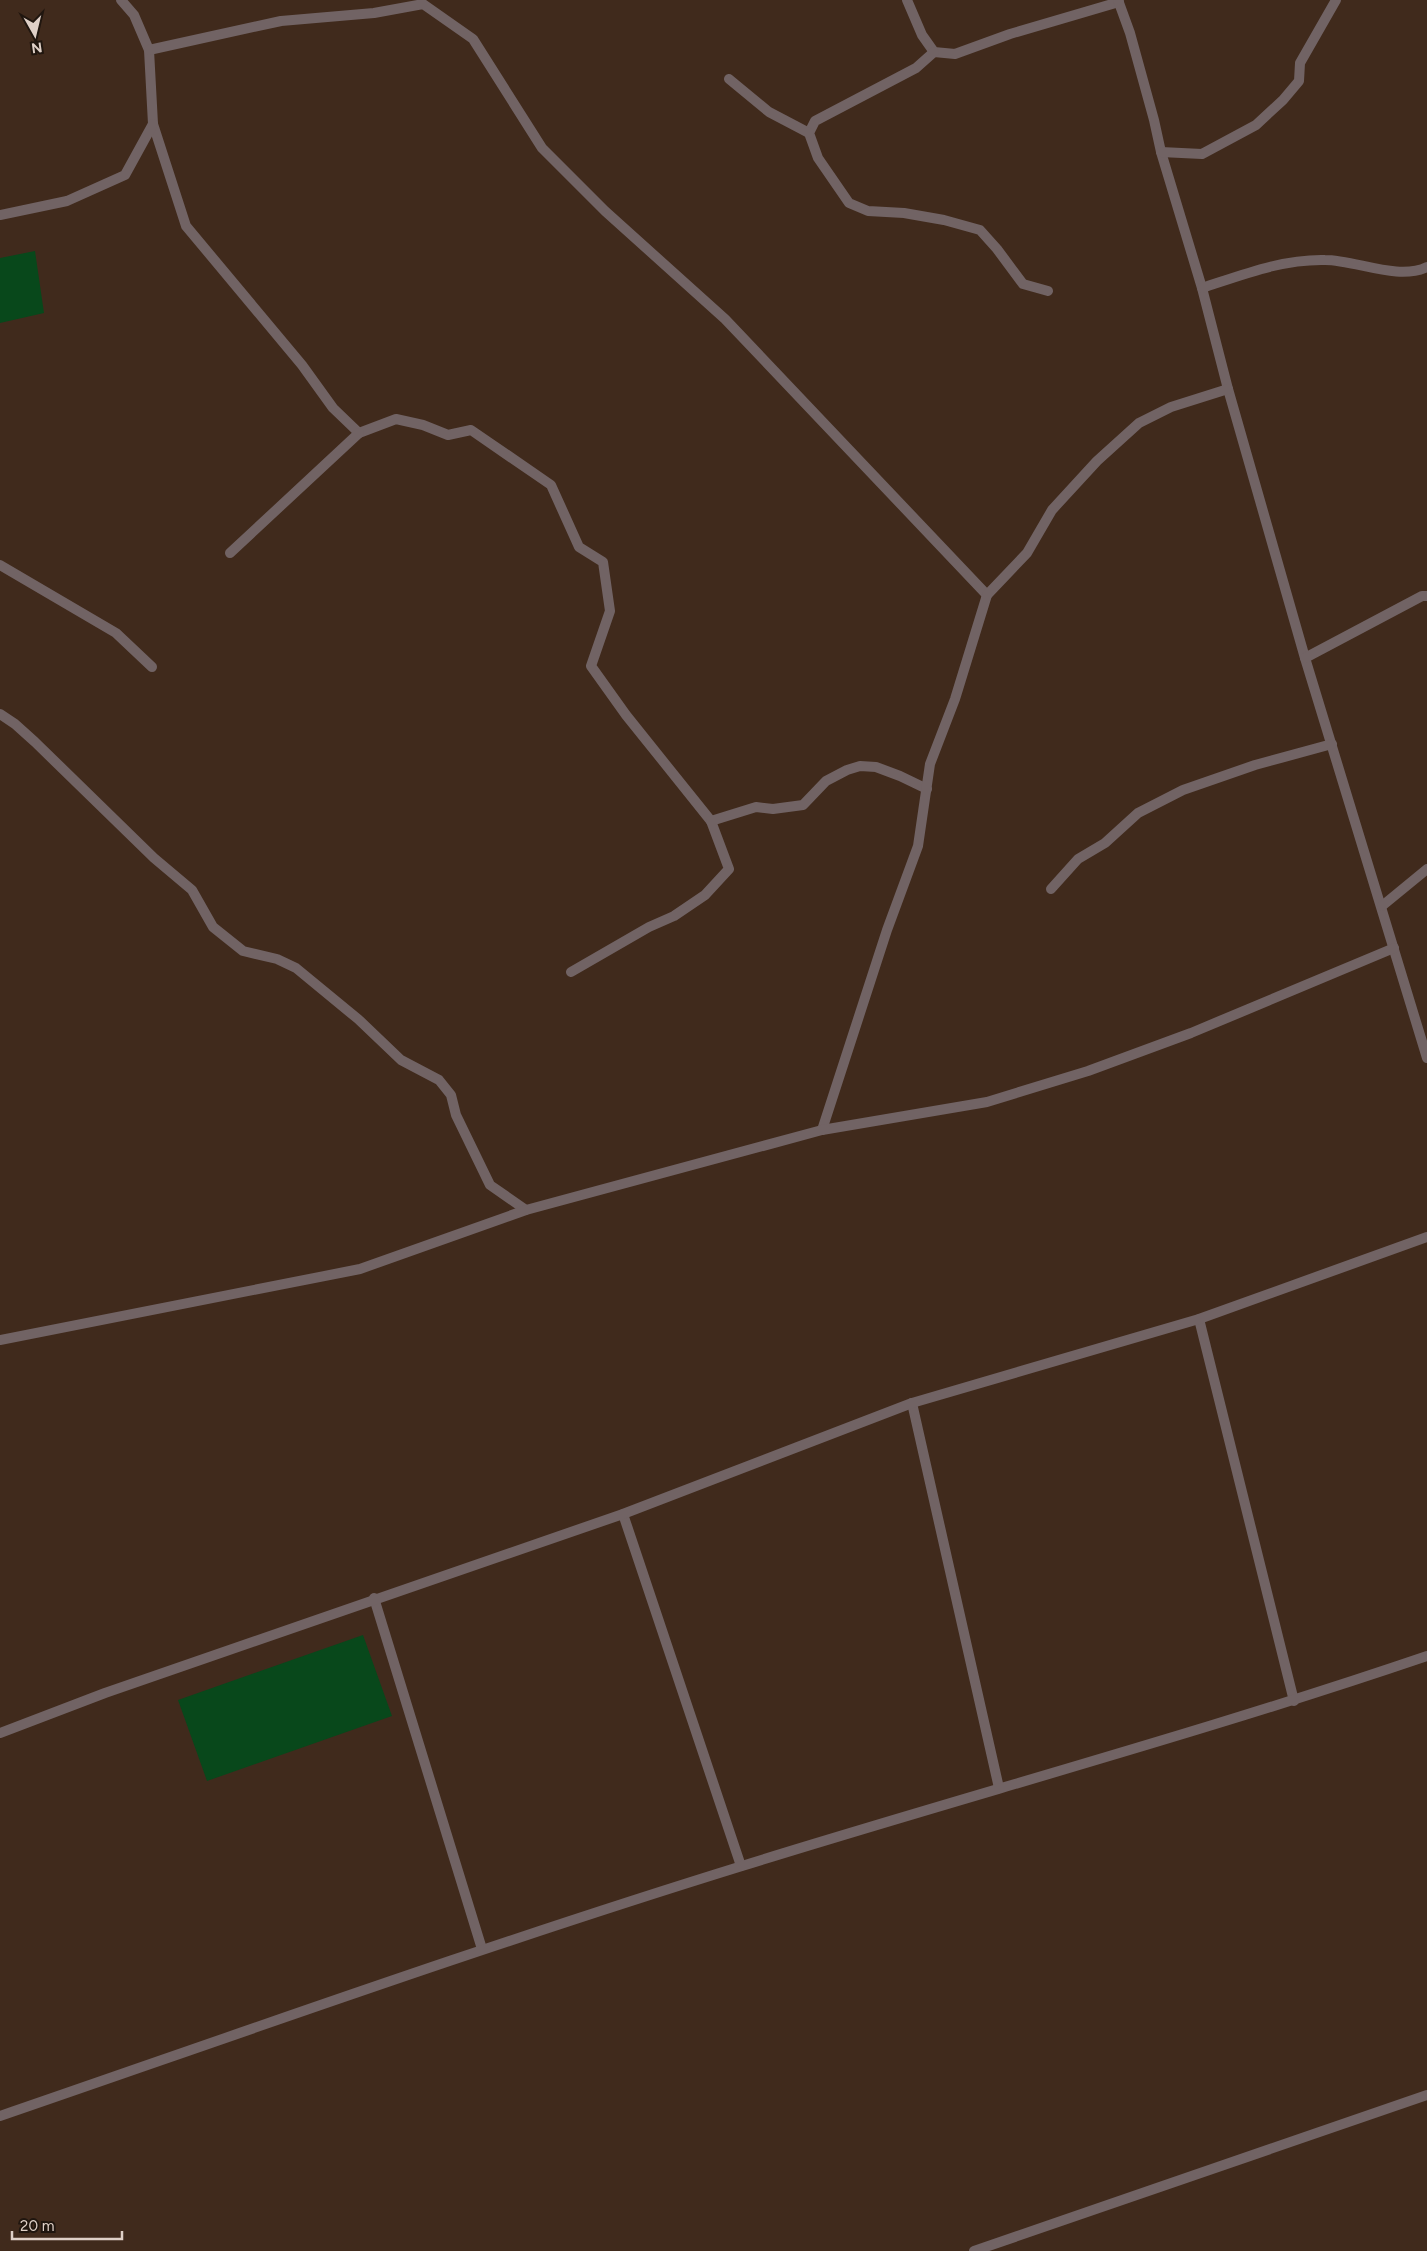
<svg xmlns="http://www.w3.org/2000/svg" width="1427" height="2251" font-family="Figtree,sans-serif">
	<rect width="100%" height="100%" fill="#402a1c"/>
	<!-- green -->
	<g fill="#08481b">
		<path d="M35 251 44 313 0 323V258Z"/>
		<path d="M363 1635 392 1716 207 1781 178 1700Z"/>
	</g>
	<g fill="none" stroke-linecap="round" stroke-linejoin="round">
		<!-- minor -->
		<g stroke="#716364" stroke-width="10">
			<path d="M121 0 134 15 149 50 153 124 186 226 302 365 333 408 359 433 396 419 423 425 448 435 471 430 551 485 579 547 603 562 610 611 591 666 626 715 711 821"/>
			<path d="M907 0 922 35 934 52 955 54 1010 34 1119 2"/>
			<path d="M1118 0 1130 33 1154 120 1161 152 1202 288 1228 389 1305 658 1427 1058"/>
			<path d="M149 50 281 21 374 13 423 4 473 39 542 148 605 211 725 319 987 595"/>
			<path d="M934 52 916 68 815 121 809 133 818 158 849 203 868 211 904 213 944 220 980 230 997 249 1023 284 1048 291"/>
			<path d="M729 79 769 112 809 133"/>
			<path d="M1161 152 1202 154 1256 125 1283 100 1299 81 1300 63 1336 0"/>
			<path d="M0 215 67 201 125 175 153 124"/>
			<path d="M1202 288C1242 275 1282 259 1325 260 1356 260 1398 281 1427 267"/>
			<path d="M230 553 359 433"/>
			<path d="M0 565 116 633 152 667"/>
			<path d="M1305 658 1422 596H1427"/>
			<path d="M0 714 15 724 35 742 154 858 192 890 213 927 243 951 277 959 296 968 358 1019 401 1060 439 1080 451 1095 456 1115 490 1185 526 1210"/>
			<path d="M1051 889 1078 859 1105 843 1138 813 1183 790 1255 765 1332 744"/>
			<path d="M1382 906 1427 869"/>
			<path d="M571 972 649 927 674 916 705 895 729 869 711 821 756 807 773 809 803 805 826 781 847 770 860 766 876 767 900 776 927 789"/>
			<path d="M822 1130 887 930 918 846 930 764 955 699 987 595 1027 553 1052 510 1097 461 1139 423 1171 407 1228 389"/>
			<path d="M1199 1319 1294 1701"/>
			<path d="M0 1340 360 1269 526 1210 822 1130 987 1102 1088 1071 1191 1033 1394 948"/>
			<path d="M912 1403 999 1788"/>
			<path d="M623 1514 741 1866"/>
			<path d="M374 1598 482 1949"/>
			<path d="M0 1733 105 1693 623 1514 912 1403 1199 1319 1427 1237"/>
			<path d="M0 2116C247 2031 493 1943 742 1866 970 1795 1201 1733 1427 1656"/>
			<path d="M974 2251 1427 2095"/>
		</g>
	</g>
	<!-- north arrow -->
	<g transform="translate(35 35) rotate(172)" stroke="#20160f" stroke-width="4" paint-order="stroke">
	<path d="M0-4L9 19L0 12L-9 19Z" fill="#dfd0c7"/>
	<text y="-8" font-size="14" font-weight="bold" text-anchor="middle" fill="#dfd0c7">N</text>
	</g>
	<!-- scale -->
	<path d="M12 2231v8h110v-8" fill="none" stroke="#dfd0c7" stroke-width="2.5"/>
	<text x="20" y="2231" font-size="15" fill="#dfd0c7" stroke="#20160f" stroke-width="4" paint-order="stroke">20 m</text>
</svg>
